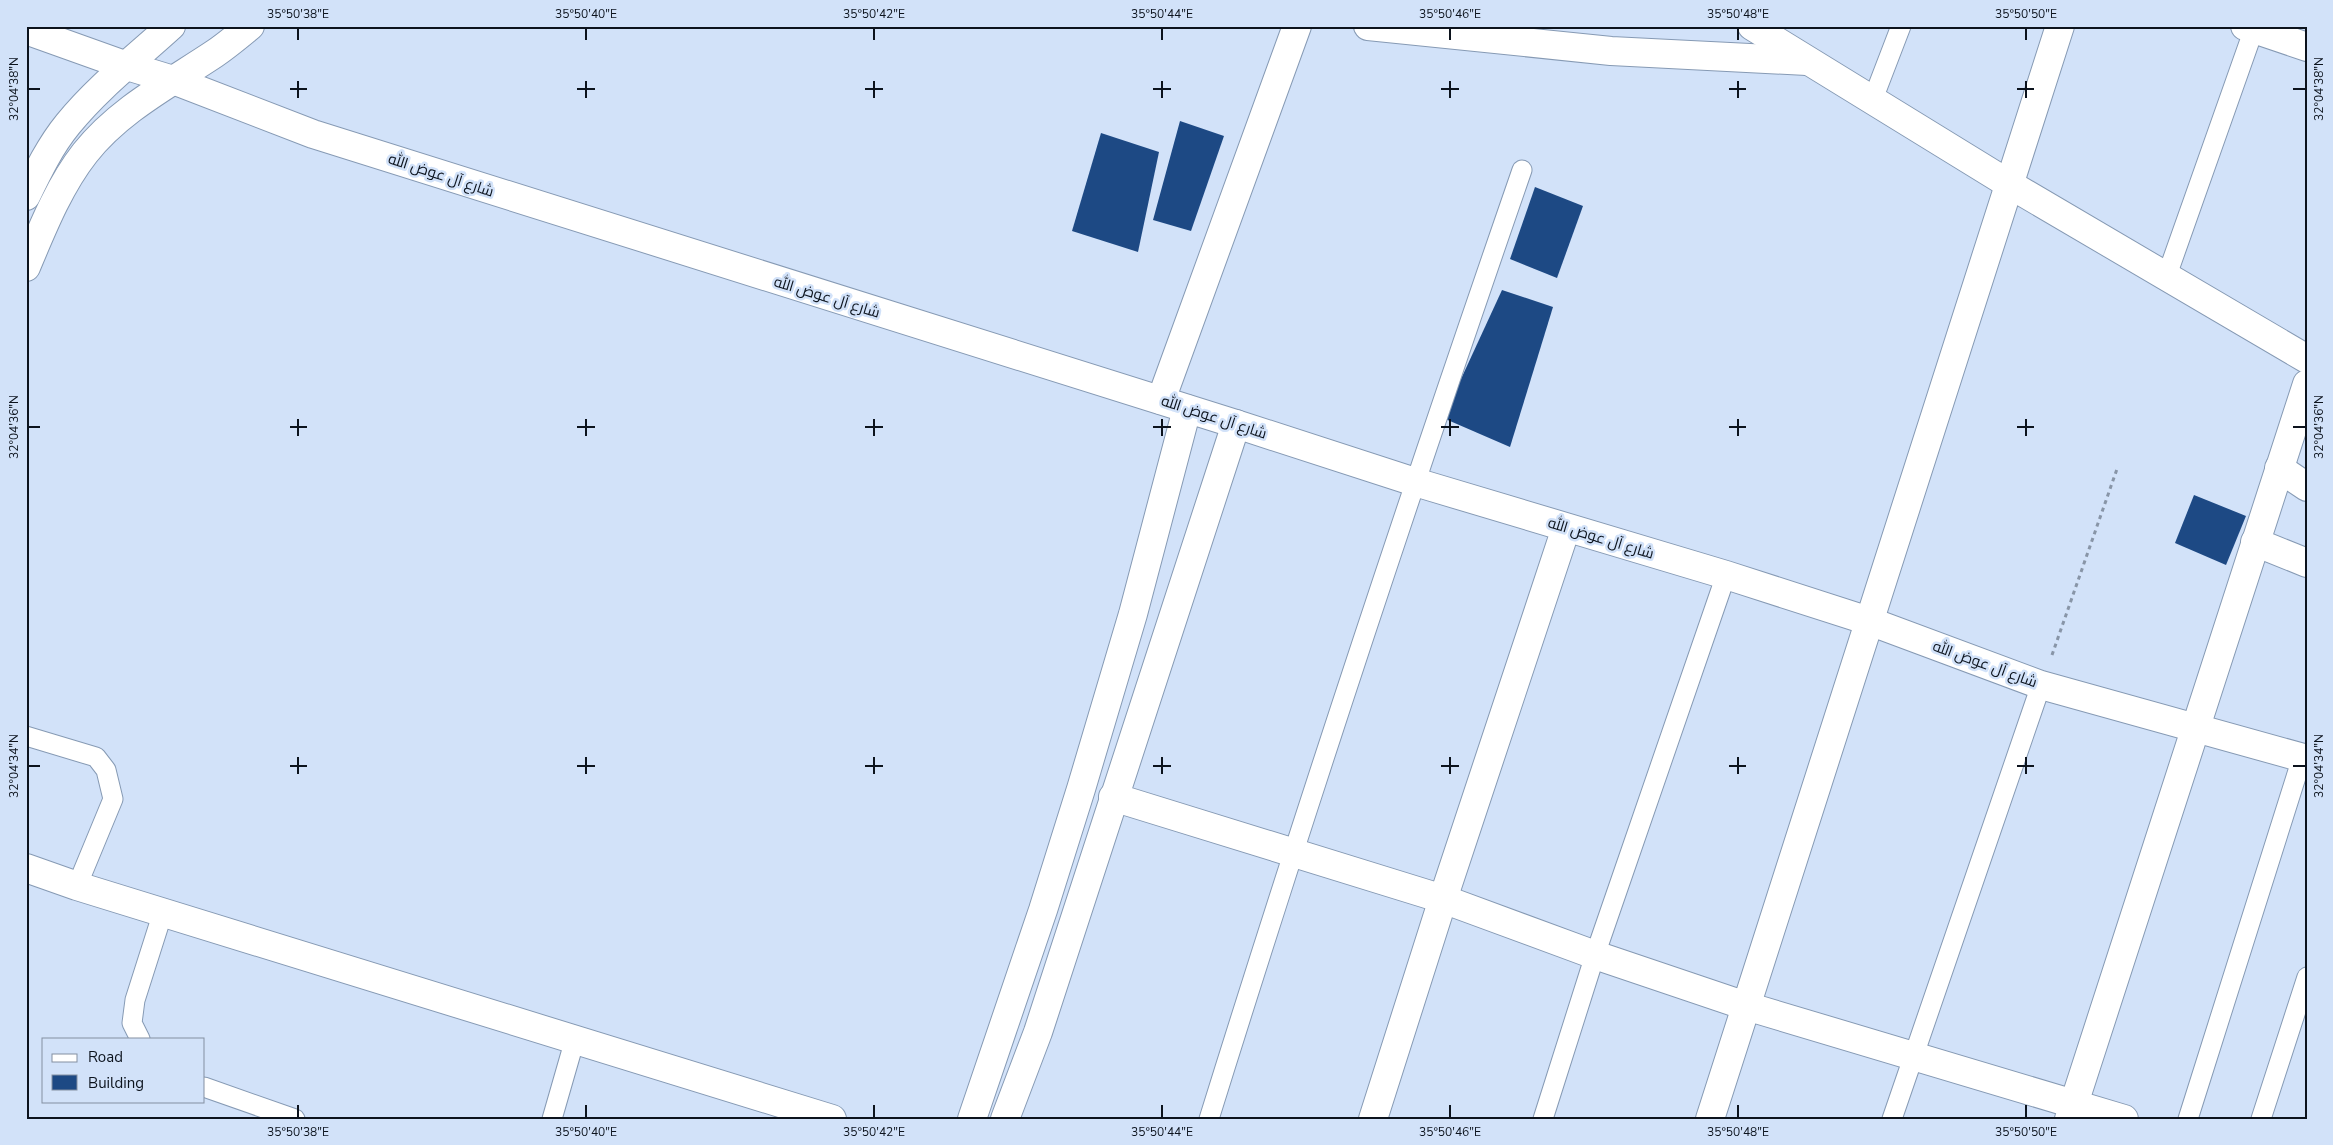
<svg xmlns="http://www.w3.org/2000/svg" width="2333" height="1145" font-family="'Nunito Sans',Cairo,sans-serif">
	<rect width="100%" height="100%" fill="#d2e2f9"/>
	<!-- building -->
	<g fill="#1d4984">
		<path d="M1180 121 1224 136 1191 231 1153 220Z"/>
		<path d="M1101 133 1159 152 1138 252 1072 231Z"/>
		<path d="M1535 187 1583 206 1557 278 1510 259Z"/>
		<path d="M1502 290 1553 307 1510 447 1443 418Z"/>
		<path d="M2194 495 2246 516 2226 565 2175 543Z"/>
	</g>
	<g fill="none" stroke-linecap="round" stroke-linejoin="round">
		<defs>
			<g id="lane">
				<path d="M1873 99 1901 26"/>
				<path d="M2166 278 2255 26"/>
				<path d="M26 736 96 757 106 770 113 799 77 886"/>
				<path d="M140 1039 132 1023 135 1000 163 912"/>
				<path d="M204 1087 295 1119"/>
				<path d="M552 1119 575 1039"/>
				<path d="M1209 1119C1308 801 1413 485 1522 170"/>
				<path d="M1543 1119 1595 955 1726 575"/>
				<path d="M1892 1119 2041 685"/>
				<path d="M2188 1119 2302 758"/>
				<path d="M2261 1119 2307 977"/>
			</g>
			<g id="street">
				<path d="M1368 26 1611 51 1807 61"/>
				<path d="M1752 26 2009 184 2307 359"/>
				<path d="M2245 26 2307 47"/>
				<path d="M26 30 124 65"/>
				<path d="M1161 400 1297 26"/>
				<path d="M2279 468 2307 487"/>
				<path d="M2255 542 2307 563"/>
				<path d="M1113 797 1443 899 1595 955 1746 1006 2124 1119"/>
				<path d="M1373 1119 1443 899 1566 528"/>
				<path d="M1710 1119 2060 26"/>
				<path d="M2069 1119 2307 384"/>
			</g>
			<g id="secondary">
				<path d="M124 65 173 80 313 134 1236 424 1415 482 1726 575 1869 621 2041 685 2307 759"/>
				<path d="M26 196C38 171 50 146 68 124 98 87 136 58 171 26"/>
				<path d="M26 267C42 229 59 186 85 153 119 110 169 84 214 54 226 46 238 36 250 26"/>
				<path d="M26 868 77 886 832 1119"/>
				<path d="M972 1119 1043 910 1081 789 1133 614 1187 409"/>
				<path d="M1005 1119 1038 1032 1236 424"/>
			</g>
		</defs>
		<!-- lane casing -->
		<use href="#lane" stroke="#869ab4" stroke-width="21"/>
		<!-- street casing -->
		<use href="#street" stroke="#869ab4" stroke-width="30"/>
		<!-- secondary casing -->
		<use href="#secondary" stroke="#869ab4" stroke-width="30"/>
		<!-- path -->
		<path stroke="#8895a7" stroke-width="3" stroke-dasharray="4 4" stroke-linecap="butt" d="M2052 655 2117 469"/>
		<!-- lane -->
		<use href="#lane" stroke="#fff" stroke-width="19"/>
		<!-- street -->
		<use href="#street" stroke="#fff" stroke-width="28"/>
		<!-- secondary -->
		<use href="#secondary" stroke="#fff" stroke-width="28"/>
	</g>
	<!-- ticks -->
	<path fill="none" stroke="#0c131d" stroke-width="2" d="M298 28V40M586 28V40M874 28V40M1162 28V40M1450 28V40M1738 28V40M2026 28V40M298 81V98M586 81V98M874 81V98M1162 81V98M1450 81V98M1738 81V98M2026 81V98M28 89H40M290 89H307M577 89H595M865 89H883M1153 89H1171M1441 89H1459M1729 89H1746M2017 89H2034M2293 89H2306M298 419V436M586 419V436M874 419V436M1162 419V436M1450 419V436M1738 419V436M2026 419V436M28 427H40M290 427H307M577 427H595M865 427H883M1153 427H1171M1441 427H1459M1729 427H1746M2017 427H2034M2293 427H2306M298 757V774M586 757V774M874 757V774M1162 757V774M1450 757V774M1738 757V774M2026 757V774M28 766H40M290 766H307M577 766H595M865 766H883M1153 766H1171M1441 766H1459M1729 766H1746M2017 766H2034M2293 766H2306M298 1105V1118M586 1105V1118M874 1105V1118M1162 1105V1118M1450 1105V1118M1738 1105V1118M2026 1105V1118"/>
	<g text-anchor="middle" stroke-width="5" stroke-linejoin="round" paint-order="stroke">
		<!-- street labels -->
		<g font-size="15" fill="#0c131d" stroke="#d2e2f9">
			<text transform="translate(441 175) rotate(18)" y="5">شارع آل عوض الله</text>
			<text transform="translate(827 297) rotate(17)" y="5">شارع آل عوض الله</text>
			<text transform="translate(1214 417) rotate(18)" y="5">شارع آل عوض الله</text>
			<text transform="translate(1601 538) rotate(17)" y="5">شارع آل عوض الله</text>
			<text transform="translate(1985 664) rotate(20)" y="5">شارع آل عوض الله</text>
		</g>
	</g>
	<!-- border -->
	<rect width="2333" height="1145" fill="none" stroke="#d2e2f9" stroke-width="55"/>
	<!-- legend -->
	<rect x="42" y="1038" width="162" height="65" fill="#d2e2f9" stroke="#838fa1"/>
	<rect x="52" y="1054" width="25" height="8" fill="#ffffff" stroke="#838fa1"/>
	<text x="88" y="1062" font-size="15" fill="#0c131d">Road</text>
	<rect x="52" y="1075" width="25" height="15" fill="#1d4984" stroke="#838fa1"/>
	<text x="88" y="1088" font-size="15" fill="#0c131d">Building</text>
	<rect x="28" y="28" width="2278" height="1090" fill="none" stroke="#0c131d" stroke-width="2"/>
	<g font-size="12" text-anchor="middle" fill="#0c131d">
		<text x="298" y="18">35°50'38"E</text>
		<text x="586" y="18">35°50'40"E</text>
		<text x="874" y="18">35°50'42"E</text>
		<text x="1162" y="18">35°50'44"E</text>
		<text x="1450" y="18">35°50'46"E</text>
		<text x="1738" y="18">35°50'48"E</text>
		<text x="2026" y="18">35°50'50"E</text>
		<text transform="translate(14 89) rotate(-90)" y="4">32°04'38"N</text>
		<text transform="translate(2319 89) rotate(-90)" y="4">32°04'38"N</text>
		<text transform="translate(14 427) rotate(-90)" y="4">32°04'36"N</text>
		<text transform="translate(2319 427) rotate(-90)" y="4">32°04'36"N</text>
		<text transform="translate(14 766) rotate(-90)" y="4">32°04'34"N</text>
		<text transform="translate(2319 766) rotate(-90)" y="4">32°04'34"N</text>
		<text x="298" y="1136">35°50'38"E</text>
		<text x="586" y="1136">35°50'40"E</text>
		<text x="874" y="1136">35°50'42"E</text>
		<text x="1162" y="1136">35°50'44"E</text>
		<text x="1450" y="1136">35°50'46"E</text>
		<text x="1738" y="1136">35°50'48"E</text>
		<text x="2026" y="1136">35°50'50"E</text>
	</g>
</svg>
